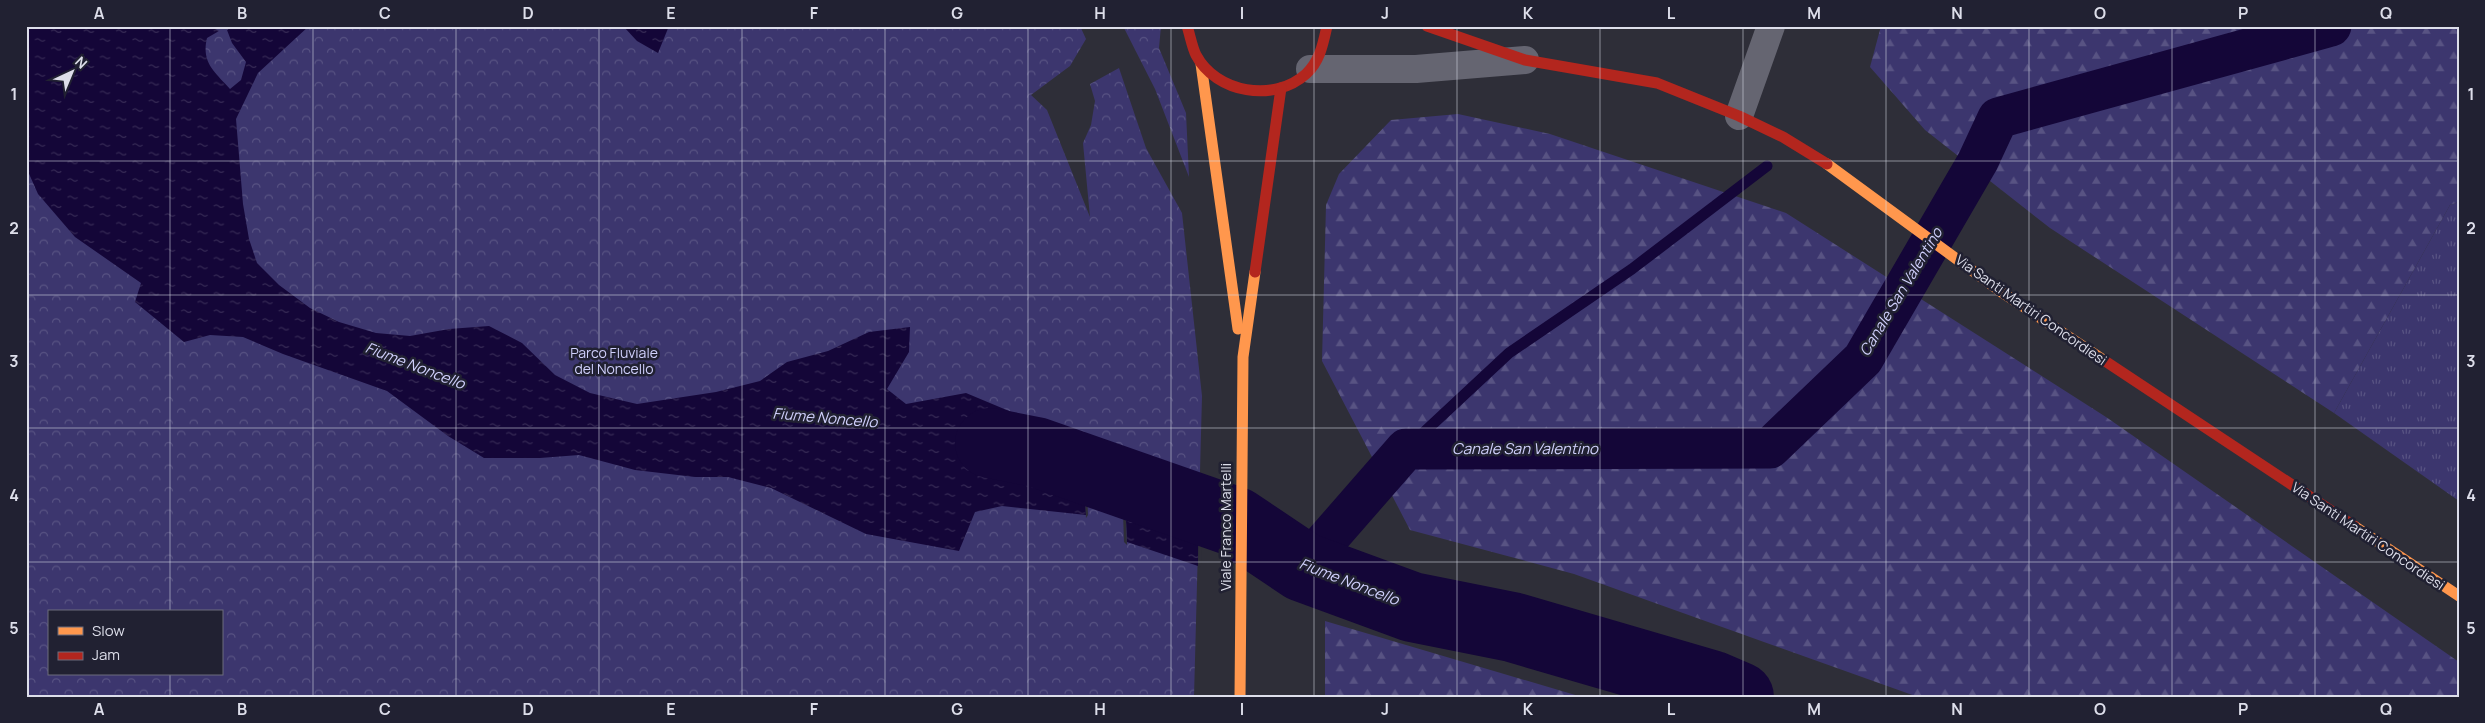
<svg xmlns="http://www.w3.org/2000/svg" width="2485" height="723" font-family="Manrope,sans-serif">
	<defs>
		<pattern id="grass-tufts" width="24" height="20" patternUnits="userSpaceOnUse" patternTransform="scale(1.25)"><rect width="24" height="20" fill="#3c366e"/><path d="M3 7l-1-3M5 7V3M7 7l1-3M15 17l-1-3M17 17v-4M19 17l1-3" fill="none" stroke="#585383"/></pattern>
		<pattern id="forest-firs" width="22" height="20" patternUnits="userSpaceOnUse" patternTransform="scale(1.25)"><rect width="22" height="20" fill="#3c366e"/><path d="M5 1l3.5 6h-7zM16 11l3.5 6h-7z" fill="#585383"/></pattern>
		<pattern id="park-crowns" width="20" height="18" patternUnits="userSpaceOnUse" patternTransform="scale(1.25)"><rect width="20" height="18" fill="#3c366e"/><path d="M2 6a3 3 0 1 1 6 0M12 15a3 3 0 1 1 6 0" fill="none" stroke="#585383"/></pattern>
		<pattern id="water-ripples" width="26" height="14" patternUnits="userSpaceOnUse" patternTransform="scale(1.25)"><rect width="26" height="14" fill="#140638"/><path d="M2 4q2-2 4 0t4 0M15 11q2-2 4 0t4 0" fill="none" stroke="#362a55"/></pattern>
	</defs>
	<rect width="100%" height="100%" fill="#2e2e38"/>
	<!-- grass -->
	<path fill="url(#grass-tufts)" d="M2459 202V501L2334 413 2450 205Z"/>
	<!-- forest -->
	<g fill="url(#forest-firs)">
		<path d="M1881 26H2459V202L2450 205 2334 413 2050 228 1925 130 1870 67Z"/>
		<path d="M1458 114 1550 134 1786 213 2106 417 2459 662V697H1918L1574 574 1410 530 1322 361 1326 205 1339 174 1391 120Z"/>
		<path d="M1325 621 1582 697H1325Z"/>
	</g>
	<!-- park -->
	<g fill="url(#park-crowns)" fill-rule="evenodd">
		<path d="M26 26H1080L1086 39 1070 66 1031 95 1047 110 1090 217 1083 143 1091 125 1095 101 1090 84 1119 68 1146 148 1182 213 1202 396 1194 697H26ZM49 612H221V674H49Z"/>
		<path d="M1123 26H1161L1159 48 1186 113 1189 177 1155 89Z"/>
	</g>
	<!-- water -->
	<g fill="url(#water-ripples)">
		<path d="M26 26H210L219 31 207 38C201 63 215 72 230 89L241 80 246 62 232 43 227 30 233 26H309L258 73 236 119 243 204 249 239 257 263 279 285 310 308 339 322 376 333 410 336 449 329 489 326 522 343 555 375 590 393 637 404 716 392 760 381 787 362 828 351 869 332 910 327 909 352 887 389 906 404 966 393 1083 442 1086 515 1002 506 975 512 959 551 866 534 771 488 728 477H695L635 470 579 455 540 458H484L448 436 387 391 283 354 243 337 210 335 184 342 135 302 141 283 75 237 38 194 26 167Z"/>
		<path d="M623 26H669L658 53 637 41Z"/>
		<path d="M1123 454 1199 499 1198 566 1127 542Z"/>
	</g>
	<!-- pier -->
	<g fill="#2e2e38">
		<path d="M1082 440 1085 442 1088 515 1086 518Z"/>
		<path d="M1123 451 1127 545 1124 542 1121 454Z"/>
		<path d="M1200 496 1202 499 1201 566 1198 568Z"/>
	</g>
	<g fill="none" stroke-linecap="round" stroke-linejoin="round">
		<!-- stream -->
		<path stroke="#140638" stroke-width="11" d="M1406 449 1509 353 1632 269 1767 166"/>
		<!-- canal -->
		<path stroke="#140638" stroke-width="41" d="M1303 567 1406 449 1770 448 1863 359 1978 161 1998 118 2331 26"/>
		<!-- river -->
		<path stroke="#140638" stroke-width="70" d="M990 443 1036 452 1236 522 1303 567 1412 607 1512 627 1711 685 1739 697"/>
		<!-- street -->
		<g stroke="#656571" stroke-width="28">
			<path d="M1310 69H1416L1525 60"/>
			<path d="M1739 116 1771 26"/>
		</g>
		<!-- slow -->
		<g stroke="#ff974d" stroke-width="11">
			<path d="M1201 64 1238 329"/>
			<path d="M1827 164 2003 293 2105 361"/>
			<path d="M2354 526 2459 596"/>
			<path d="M1240 697 1243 357 1255 272"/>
		</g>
		<!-- jam -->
		<g stroke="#b3261e" stroke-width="11">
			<path d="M1187 26C1190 35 1192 47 1196 55 1216 93 1274 103 1306 74 1320 61 1323 44 1327 26"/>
			<path d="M1427 26 1525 60 1657 83 1739 116 1783 137 1827 164"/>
			<path d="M1255 272 1281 88"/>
			<path d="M2105 361 2354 526"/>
		</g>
	</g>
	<!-- grid -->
	<path fill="none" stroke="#dddeea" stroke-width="1" stroke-opacity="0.55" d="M170 26V612M313 26V697M456 26V697M599 26V697M742 26V697M885 26V697M1028 26V697M1171 26V697M1314 26V697M1457 26V697M1600 26V697M1743 26V697M1886 26V697M2029 26V697M2172 26V697M2315 26V697M26 161H2459M26 295H2459M26 428H2459M26 562H2459M170 674V697"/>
	<g text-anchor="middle" stroke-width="5" stroke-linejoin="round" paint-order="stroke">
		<!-- street labels -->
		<g font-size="14" fill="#dddeea" stroke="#212132">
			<text transform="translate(2031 310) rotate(35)" y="5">Via Santi Martiri Concordiesi</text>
			<text transform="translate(1226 527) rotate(-90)" y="5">Viale Franco Martelli</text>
			<text transform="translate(2368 536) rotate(34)" y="5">Via Santi Martiri Concordiesi</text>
		</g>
		<!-- park labels -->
		<g font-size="14" fill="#d0d0fc" stroke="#212132">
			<text x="614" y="358">Parco Fluviale<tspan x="614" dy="16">del Noncello</tspan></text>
		</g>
		<!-- water labels -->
		<g font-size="15" font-style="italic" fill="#d0d0fc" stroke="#212132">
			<text transform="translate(1901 292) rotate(-59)" y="5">Canale San Valentino</text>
			<text transform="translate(415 366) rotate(21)" y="5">Fiume Noncello</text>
			<text transform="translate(825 418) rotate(5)" y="5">Fiume Noncello</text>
			<text x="1525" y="454">Canale San Valentino</text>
			<text transform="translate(1349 582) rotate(21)" y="5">Fiume Noncello</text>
		</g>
	</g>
	<!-- border -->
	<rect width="2485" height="723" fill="none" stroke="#212132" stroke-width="55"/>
	<!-- legend -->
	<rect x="48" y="610" width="175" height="65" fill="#212132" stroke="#6c6d7c"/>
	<rect x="58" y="627" width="25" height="8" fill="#ff974d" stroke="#6c6d7c"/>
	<text x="92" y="636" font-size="15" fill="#dddeea">Slow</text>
	<rect x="58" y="652" width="25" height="8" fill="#b3261e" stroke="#6c6d7c"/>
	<text x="92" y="660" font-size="15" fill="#dddeea">Jam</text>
	<!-- north arrow -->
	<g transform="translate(72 72) rotate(44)" stroke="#212132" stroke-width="4" paint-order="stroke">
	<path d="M0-4L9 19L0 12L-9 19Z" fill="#dddeea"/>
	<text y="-8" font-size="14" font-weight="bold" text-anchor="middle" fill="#dddeea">N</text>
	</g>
	<rect x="28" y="28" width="2430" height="668" fill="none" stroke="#dddeea" stroke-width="2"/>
	<g font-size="16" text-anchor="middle" font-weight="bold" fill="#dddeea">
		<text x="99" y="19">A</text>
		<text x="242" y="19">B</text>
		<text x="385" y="19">C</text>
		<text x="528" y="19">D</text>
		<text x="671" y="19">E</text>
		<text x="814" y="19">F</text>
		<text x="957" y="19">G</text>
		<text x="1100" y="19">H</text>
		<text x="1242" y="19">I</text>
		<text x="1385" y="19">J</text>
		<text x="1528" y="19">K</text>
		<text x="1671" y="19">L</text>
		<text x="1814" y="19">M</text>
		<text x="1957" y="19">N</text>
		<text x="2100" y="19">O</text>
		<text x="2243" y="19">P</text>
		<text x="2386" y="19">Q</text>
		<text x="14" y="100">1</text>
		<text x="2471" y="100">1</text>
		<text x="14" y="234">2</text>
		<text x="2471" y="234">2</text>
		<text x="14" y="367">3</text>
		<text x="2471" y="367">3</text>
		<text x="14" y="501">4</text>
		<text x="2471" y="501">4</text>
		<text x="14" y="634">5</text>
		<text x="2471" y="634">5</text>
		<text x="99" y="715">A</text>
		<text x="242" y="715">B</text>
		<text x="385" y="715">C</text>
		<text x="528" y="715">D</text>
		<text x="671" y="715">E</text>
		<text x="814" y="715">F</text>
		<text x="957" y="715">G</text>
		<text x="1100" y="715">H</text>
		<text x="1242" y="715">I</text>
		<text x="1385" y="715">J</text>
		<text x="1528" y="715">K</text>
		<text x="1671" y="715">L</text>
		<text x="1814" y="715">M</text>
		<text x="1957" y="715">N</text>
		<text x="2100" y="715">O</text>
		<text x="2243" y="715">P</text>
		<text x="2386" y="715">Q</text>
	</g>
</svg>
